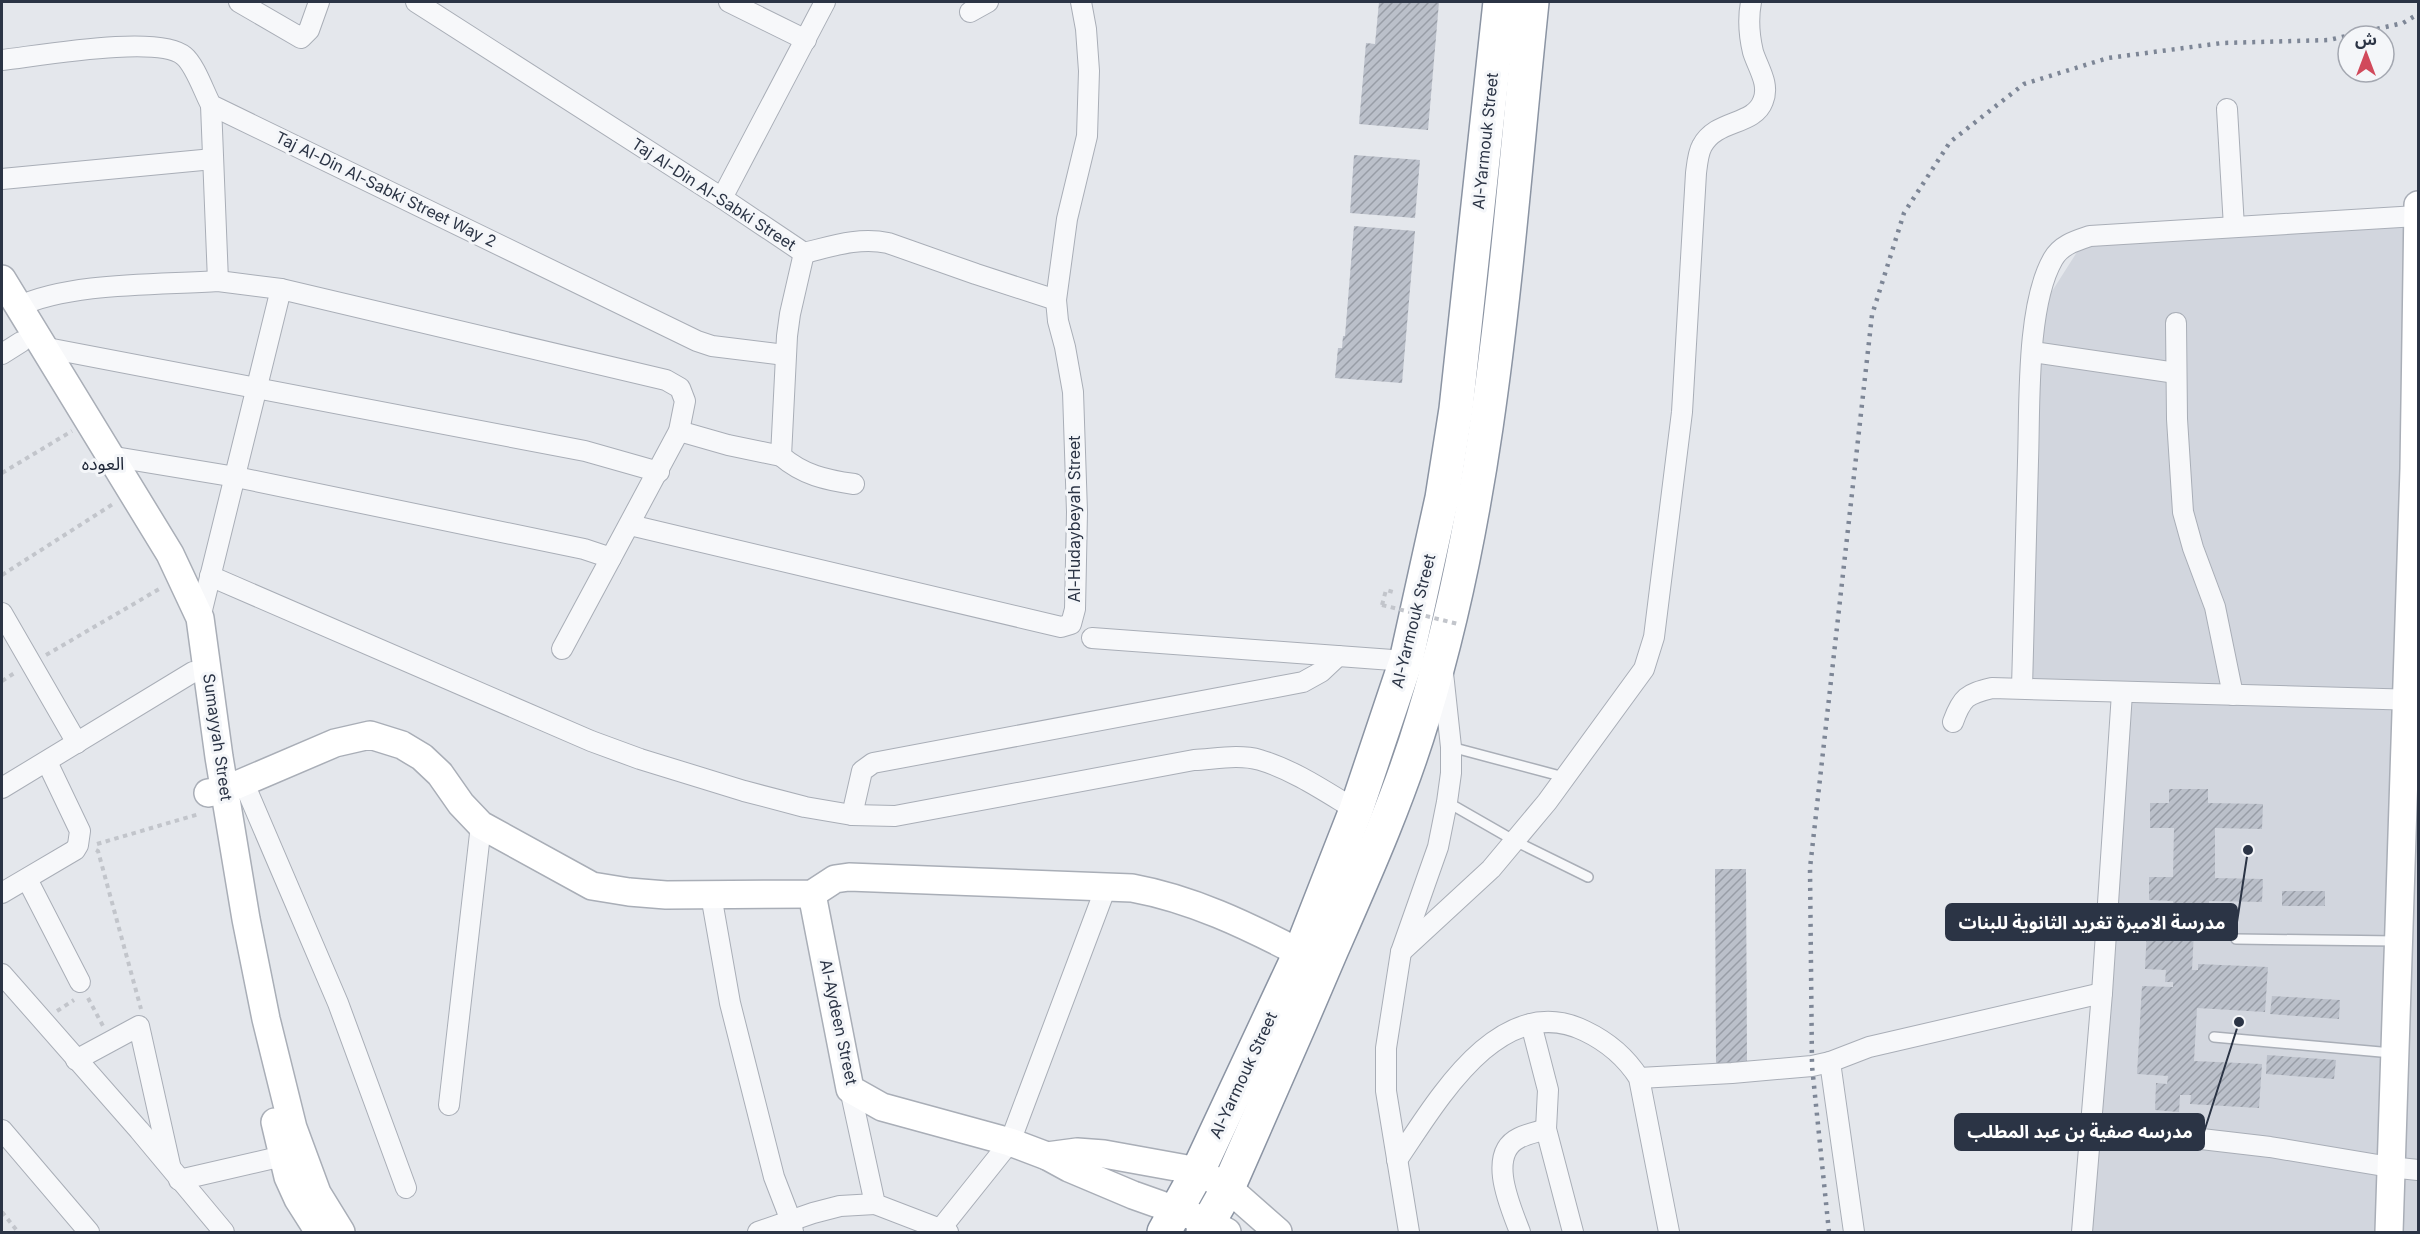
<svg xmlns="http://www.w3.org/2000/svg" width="2420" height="1234" font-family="Inter,'Noto Sans Arabic',sans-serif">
	<defs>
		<pattern id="building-hatch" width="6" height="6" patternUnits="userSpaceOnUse" patternTransform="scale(1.5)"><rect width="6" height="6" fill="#bbc0ca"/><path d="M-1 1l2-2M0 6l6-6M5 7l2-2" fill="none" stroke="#989da6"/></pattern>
	</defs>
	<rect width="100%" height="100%" fill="#e4e7ec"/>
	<!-- built -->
	<path fill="#d2d6de" d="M2418 219V1232H2088L2131 708 2027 680 2042 307 2084 241Z"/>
	<!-- building -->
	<g fill="url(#building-hatch)">
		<path d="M1379 2H1439L1428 130 1359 124 1366 43 1375 44Z"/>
		<path d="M1354 155 1420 160 1415 218 1350 213Z"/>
		<path d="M1354 226 1415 231 1402 383 1335 378 1338 348H1342L1343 336H1345Z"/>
		<path d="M2169 789H2208V803L2263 804 2262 829 2215 828V878L2263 879 2262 902 2209 901V914H2173V901L2149 900V877H2173L2174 828H2150V803H2169Z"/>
		<path d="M1715 869H1746L1747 1066H1716Z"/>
		<rect x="2282" y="891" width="43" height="15"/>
		<path d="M2147 928 2194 931 2192 970H2198V964L2268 967 2265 1012 2197 1008 2194 1061 2262 1064 2259 1108 2190 1104 2191 1095H2180L2179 1112 2155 1110 2156 1083 2167 1084 2168 1076 2137 1074 2142 986 2173 987V982H2165L2166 970 2145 969Z"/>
		<path d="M2272 996 2340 1000 2339 1019 2270 1014Z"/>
		<path d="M2267 1055 2336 1060 2334 1079 2266 1074Z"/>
	</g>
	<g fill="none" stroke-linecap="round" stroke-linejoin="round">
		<defs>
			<g id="lane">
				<path d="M1451 747 1564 777"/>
				<path d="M1447 802 1515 841 1588 877"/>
				<path d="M2236 939 2396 941"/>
				<path d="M2214 1037 2392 1053"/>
			</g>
			<g id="street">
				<path d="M239 2 301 38 309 30 319 2"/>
				<path d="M416 2 722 198 804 253"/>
				<path d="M729 2 806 40"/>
				<path d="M970 12 988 2"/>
				<path d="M2 60C38 56 159 34 184 56 195 65 204 92 211 105L697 341 712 346 785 355"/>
				<path d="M211 105 218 281"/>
				<path d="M2227 109 2234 227"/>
				<path d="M2 179 213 159"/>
				<path d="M722 198 825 2"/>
				<path d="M804 253 790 314 787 336 781 456C803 475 826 480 854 484"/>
				<path d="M804 253C833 246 859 237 888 243L976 274 1056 300"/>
				<path d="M18 307C69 282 160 285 218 281L281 289 666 380 680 388 685 401 679 431 611 558 584 549 236 477 109 456"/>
				<path d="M2176 323 2177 419 2183 512 2193 548 2215 607 2233 695"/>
				<path d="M42 347 585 451 659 472"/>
				<path d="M2033 352 2176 373"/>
				<path d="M2 354 21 342"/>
				<path d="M679 431 728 445 781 456"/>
				<path d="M630 525 1061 627 1071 624 1075 609 1077 512 1073 392 1065 347 1058 321 1056 300 1067 219 1087 136 1089 71 1086 29 1081 2"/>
				<path d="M210 576 591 741 640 759 744 791 805 807 852 815 895 816 1194 760C1215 759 1239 754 1260 760 1294 770 1326 792 1356 810"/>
				<path d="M2 613 77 743"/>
				<path d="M200 618 281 289"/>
				<path d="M1092 638 1406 661"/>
				<path d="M562 649 611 558"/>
				<path d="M2022 688C2024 613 2026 537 2028 461 2030 406 2026 306 2053 259 2061 245 2075 241 2090 236L2417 216"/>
				<path d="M1953 722C1962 697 1967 694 1992 688L2418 700"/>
				<path d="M243 781 338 1003 406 1188"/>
				<path d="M2 788 193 672"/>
				<path d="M852 815 862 771 873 763 1303 682 1321 672 1338 656"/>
				<path d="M27 879 80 982"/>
				<path d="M2 893 75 850 78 845 80 831 47 762"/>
				<path d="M711 895 730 1003 774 1177 791 1221 793 1232"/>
				<path d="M1401 952 1491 869 1547 802 1644 669 1654 637 1682 412 1696 173C1697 165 1698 153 1702 146 1716 119 1754 126 1763 101 1770 84 1758 68 1753 52 1749 35 1748 18 1751 2"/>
				<path d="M2 974 139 1130 224 1232"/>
				<path d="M1531 1024 1548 1090 1546 1129 1573 1232"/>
				<path d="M76 1060 139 1026 170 1165"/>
				<path d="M1830 1062 1854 1232"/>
				<path d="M1639 1078 1732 1073 1812 1066 1830 1062 1869 1047 2102 993"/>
				<path d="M850 1089 875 1204 948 1232"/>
				<path d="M449 1105 481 825"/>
				<path d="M2090 1126 2270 1147 2390 1167 2418 1170"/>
				<path d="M2 1130 89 1232"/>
				<path d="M1397 1160C1436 1103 1500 989 1585 1031 1608 1042 1625 1056 1639 1078L1669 1232"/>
				<path d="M179 1180 283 1156"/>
				<path d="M758 1232 813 1213 840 1206 875 1204"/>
				<path d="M938 1232 1010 1142 1106 887"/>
				<path d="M1409 1232 1386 1091V1048L1401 952 1438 847 1447 802 1451 773V747L1443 673"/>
				<path d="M1520 1232C1511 1208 1486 1154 1519 1138 1527 1134 1537 1132 1546 1129"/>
				<path d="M2082 1232 2102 993 2122 693"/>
			</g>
			<g id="secondary">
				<path d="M2 279 170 554 200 618 219 757 246 919 266 1019 293 1128 317 1193 341 1232"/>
				<path d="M208 793 225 790 335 743 370 735 402 745 422 757 440 774 461 804 481 825 592 886 629 892 666 895 812 894 835 879 849 877 1132 888C1192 899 1246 925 1300 953"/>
				<path d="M812 894 850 1089 882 1107 1010 1142 1047 1156 1069 1168 1133 1195 1209 1222 1227 1232"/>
				<path d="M275 1122 288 1177 298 1199 319 1232"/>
				<path d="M1047 1156 1077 1152 1104 1154 1198 1171 1228 1188 1278 1232"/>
				<path d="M2389 1232 2414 469 2418 205"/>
			</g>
			<g id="highway">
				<path d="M1164 1232 1198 1171 1300 953 1356 810 1406 661 1442 498 1456 409 1500 2"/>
				<path d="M1203 1232 1228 1188C1263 1109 1298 1029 1332 949 1365 874 1399 798 1423 718 1494 487 1507 241 1532 2"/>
			</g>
		</defs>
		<!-- lane casing -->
		<use href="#lane" stroke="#a9aeb7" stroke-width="12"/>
		<!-- street casing -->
		<use href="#street" stroke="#a9aeb7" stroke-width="22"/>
		<!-- secondary casing -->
		<use href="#secondary" stroke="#a9aeb7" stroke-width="30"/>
		<!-- highway casing -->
		<use href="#highway" stroke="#8b94a3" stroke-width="36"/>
		<!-- path -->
		<g stroke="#c2c5cb" stroke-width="4" stroke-dasharray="4.5 4.5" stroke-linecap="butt">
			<path d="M2 473 72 431"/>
			<path d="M2 575 113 504"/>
			<path d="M1382 605 1386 590 1397 593"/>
			<path d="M46 655 161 588"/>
			<path d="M2 681 16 672"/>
			<path d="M97 844 199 814"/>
			<path d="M96 850 98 851 141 1009"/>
			<path d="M88 998 103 1026"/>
			<path d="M57 1011 74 1000"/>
			<path d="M2 1212 18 1232"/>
		</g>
		<!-- lane -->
		<use href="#lane" stroke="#f7f8fa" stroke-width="9"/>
		<!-- street -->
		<use href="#street" stroke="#f7f8fa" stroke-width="20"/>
		<!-- secondary -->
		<use href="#secondary" stroke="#fff" stroke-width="27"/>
		<!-- highway -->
		<use href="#highway" stroke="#fff" stroke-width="33"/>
		<!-- rail -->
		<path stroke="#7d8696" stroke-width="4.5" stroke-dasharray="3 6" stroke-linecap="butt" d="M1829 1232 1812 1066 1810 868 1872 315 1904 213 1950 142 2024 84 2108 58 2222 43 2329 40 2403 23 2418 14"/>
		<!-- path-bridge -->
		<path stroke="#c2c5cb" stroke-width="4" stroke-dasharray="4.5 4.5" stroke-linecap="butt" d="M1382 605 1458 624"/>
	</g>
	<g text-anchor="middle" stroke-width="6" stroke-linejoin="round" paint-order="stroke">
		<!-- street labels -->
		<g font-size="16" fill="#2b3445" stroke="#f4f6f9">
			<text transform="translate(1485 141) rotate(-84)" y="6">Al-Yarmouk Street</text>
			<text transform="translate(386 189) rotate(26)" y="6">Taj Al-Din Al-Sabki Street Way 2</text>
			<text transform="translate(714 194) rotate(33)" y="6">Taj Al-Din Al-Sabki Street</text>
			<text transform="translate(1074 519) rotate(-90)" y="6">Al-Hudaybeyah Street</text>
			<text transform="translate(1413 621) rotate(-76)" y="6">Al-Yarmouk Street</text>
			<text transform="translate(218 737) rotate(82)" y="6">Sumayyah Street</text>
			<text transform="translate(839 1022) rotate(78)" y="6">Al-Aydeen Street</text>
			<text transform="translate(1243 1075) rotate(-65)" y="6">Al-Yarmouk Street</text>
		</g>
		<!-- neighbourhood labels -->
		<g font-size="18" fill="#1d2536" stroke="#f4f6f9">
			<text x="103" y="470">العوده</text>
		</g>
	</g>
	<!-- callouts -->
	<path fill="none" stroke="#2b3445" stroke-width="2" d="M2248 850L2237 922M2239 1022L2204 1132"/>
	<g fill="#2b3445" stroke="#f4f6f9" stroke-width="2">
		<circle cx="2248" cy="850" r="6"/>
		<circle cx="2239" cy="1022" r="6"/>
	</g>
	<g fill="#2b3445" stroke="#2b3445" stroke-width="2">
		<rect x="1946" y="904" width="291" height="36" rx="6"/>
		<rect x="1955" y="1114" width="249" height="36" rx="6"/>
	</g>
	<g font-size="18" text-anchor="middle" font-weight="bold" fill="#fff">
		<text x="2092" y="929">مدرسة الاميرة تغريد الثانوية للبنات</text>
		<text x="2080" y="1138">مدرسه صفية بن عبد المطلب</text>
	</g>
	<!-- border -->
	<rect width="2420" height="1234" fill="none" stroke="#2b3445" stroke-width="6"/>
	<!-- north arrow -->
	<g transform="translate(2366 54)"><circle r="28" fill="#f4f6f9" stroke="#a4a8b1" stroke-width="1.5"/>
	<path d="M0-4.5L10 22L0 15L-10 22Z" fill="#d1495b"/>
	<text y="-9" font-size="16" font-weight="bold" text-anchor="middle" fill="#2b3445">ش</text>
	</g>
</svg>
